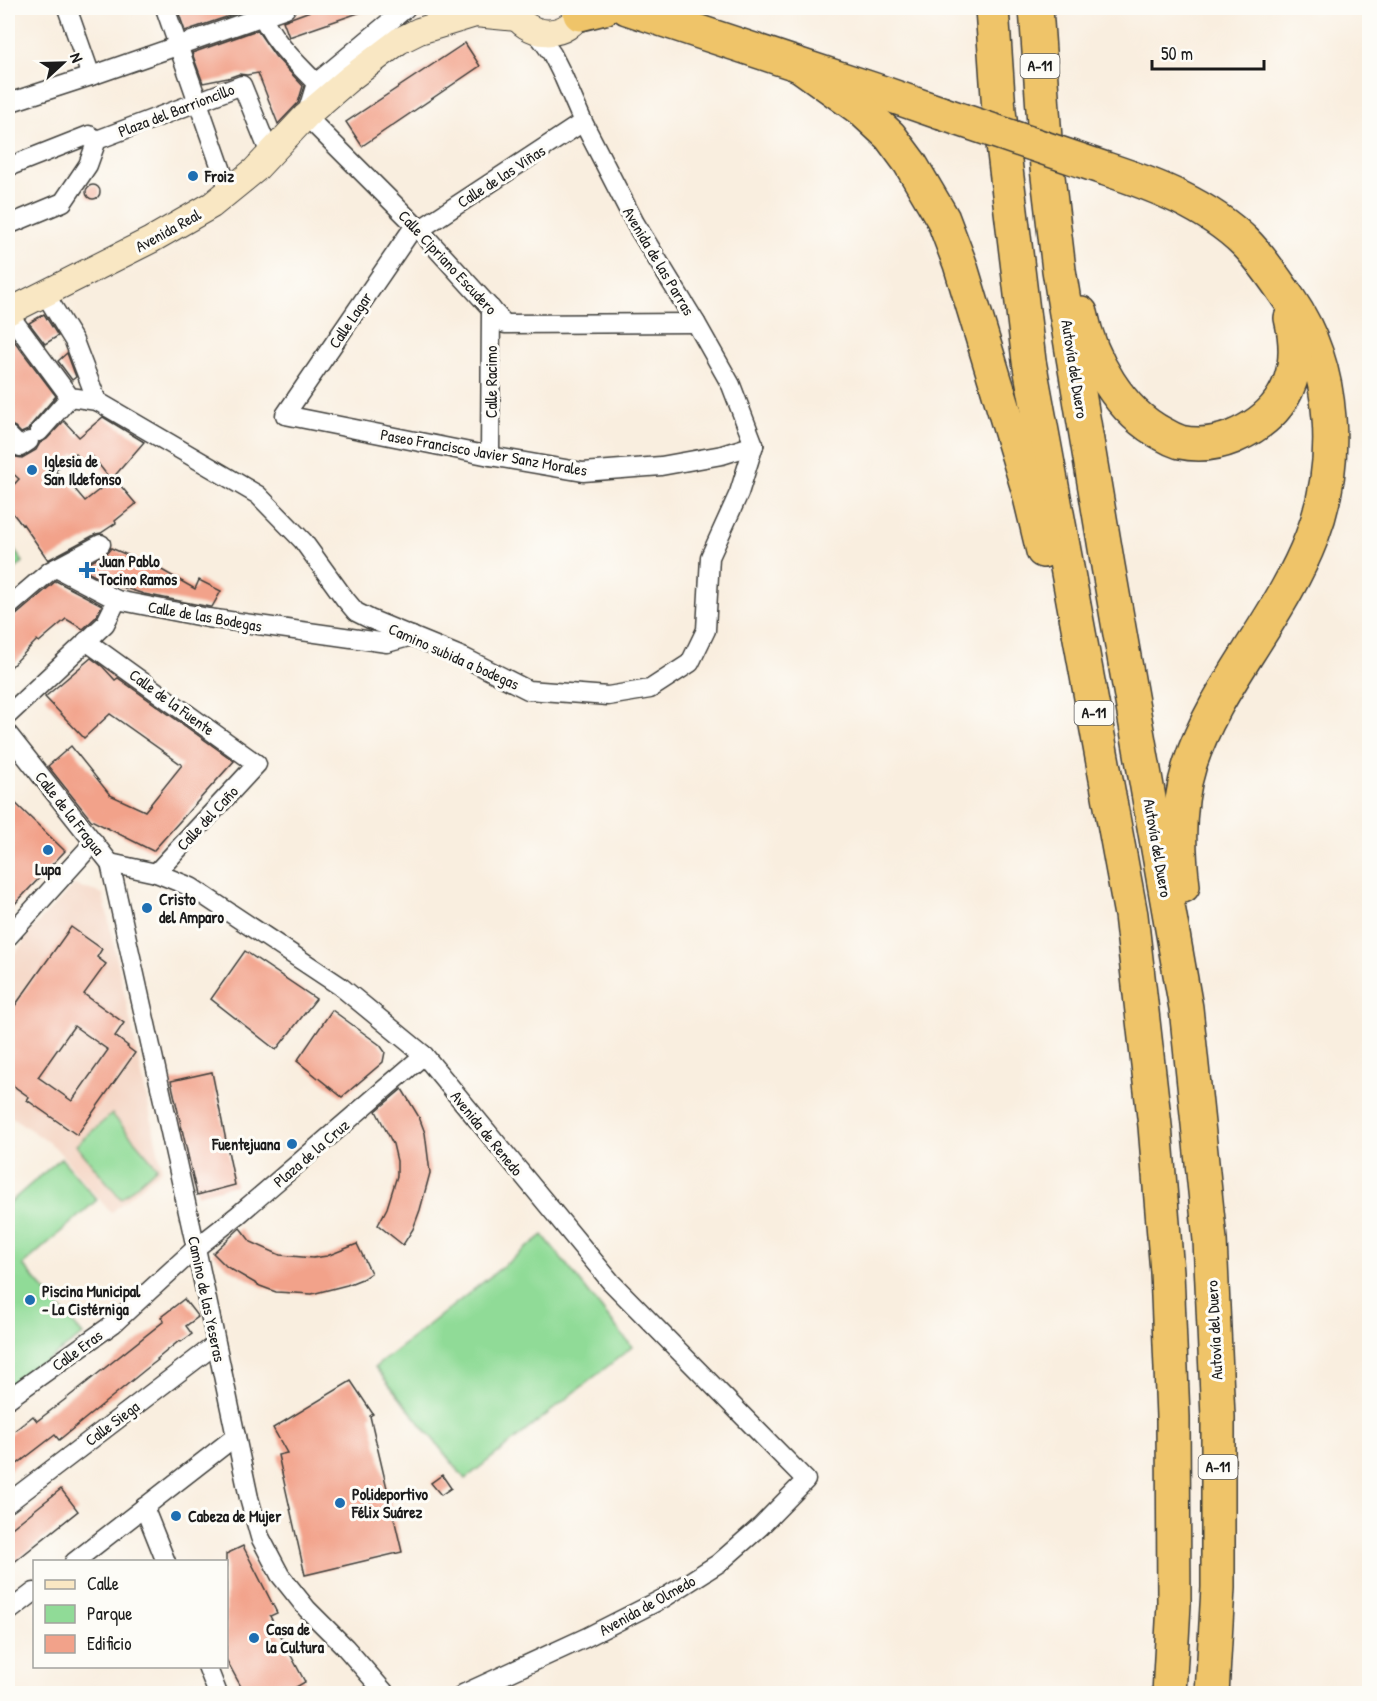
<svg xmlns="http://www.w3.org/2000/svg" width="1377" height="1701" font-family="'Patrick Hand',sans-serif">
	<rect width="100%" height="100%" fill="#fdfcf7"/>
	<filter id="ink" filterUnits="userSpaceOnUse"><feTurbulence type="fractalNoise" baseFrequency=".0167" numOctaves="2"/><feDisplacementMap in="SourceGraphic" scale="12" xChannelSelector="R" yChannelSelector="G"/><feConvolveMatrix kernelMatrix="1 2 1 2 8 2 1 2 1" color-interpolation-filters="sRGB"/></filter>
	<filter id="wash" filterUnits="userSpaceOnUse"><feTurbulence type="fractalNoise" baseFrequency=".008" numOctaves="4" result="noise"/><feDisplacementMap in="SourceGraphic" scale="24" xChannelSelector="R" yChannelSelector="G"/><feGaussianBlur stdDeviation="1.35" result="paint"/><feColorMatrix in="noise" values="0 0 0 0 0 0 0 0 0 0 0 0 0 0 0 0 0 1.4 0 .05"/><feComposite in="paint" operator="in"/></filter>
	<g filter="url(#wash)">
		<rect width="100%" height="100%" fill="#f9eedf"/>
		<!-- built -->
		<path fill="#f4d3c1" d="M74 885 103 894 162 1169 111 1213 55 1147 8 1114V963L33 928Z"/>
		<!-- green -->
		<g fill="#90db97" stroke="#567c5a" stroke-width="1.5">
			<path d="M8 542 23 562 9 575 8 573Z"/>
			<path d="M112 1114 157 1167 121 1199 76 1145Z"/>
			<path d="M61 1158 97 1200 23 1265 83 1335 8 1388V1204Z"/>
			<path d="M543 1235 632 1347 465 1479 375 1367Z"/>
		</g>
		<g id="blocks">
			<!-- building -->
			<g fill="#f2a28a" fill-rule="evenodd">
				<path d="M177 8H247V10L185 31Z"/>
				<path d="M318 8H370V9L289 37 283 21Z"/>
				<path d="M257 30 275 56 303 86 298 103 278 124 258 73 247 75 239 74 228 78 203 83 192 53Z"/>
				<path d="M465 43 480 66 362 146 346 122Z"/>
				<circle cx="93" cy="192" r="7"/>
				<path d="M44 314 58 336 45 344 29 323Z"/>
				<path d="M9 334 56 396 31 425 28 430 21 433 15 427 8 424V335Z"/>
				<path d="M67 353 76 377 72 380 58 361Z"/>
				<path d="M103 417 144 442 111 480 93 457 85 464 75 453 55 471 73 487 85 501 114 478 136 504 115 521 116 523 101 533 96 534 48 560 23 524 22 525 8 507V491L19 479 8 469V450L16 457 22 458 36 450 40 443 47 439 64 421 79 437Z"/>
				<path d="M111 548 160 569 195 589 199 580 221 591 212 607H210L144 594 106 582 80 568 106 554Z"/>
				<path d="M56 581 102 605 96 617 83 629 66 619 39 642 37 640 8 670V618L15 616Z"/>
				<path d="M91 658 103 667 115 680 118 678 234 761 153 851 91 820 48 766 71 746 110 795 145 811 182 765 110 714 84 738 45 697Z"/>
				<path d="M8 796 65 851 8 911Z"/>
				<path d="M71 927 102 949 97 957 106 964 84 994 124 1023 115 1036 128 1046 127 1047 135 1053 77 1135 27 1100 29 1097 8 1082V1005L14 1007ZM74 1026 108 1050 72 1101 38 1077Z"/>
				<path d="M245 951 316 999 276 1050 211 999Z"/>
				<path d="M332 1010 380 1045 385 1052 383 1062 342 1097 297 1061Z"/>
				<path d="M212 1072 235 1185 197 1195 171 1081Z"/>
				<path d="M402 1089 419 1117 425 1133 430 1173 420 1210 413 1229 403 1245 378 1225 387 1208 397 1176V1161L393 1144 376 1111Z"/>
				<path d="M240 1228 251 1242 280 1255 313 1258 327 1256 357 1244 371 1273 362 1279 347 1285 312 1294 276 1292 260 1286 227 1267 213 1253Z"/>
				<path d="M184 1299 198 1317 186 1326 192 1334 181 1342 179 1341 157 1359 158 1360 145 1370 59 1440 55 1435 8 1471V1436L33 1416 37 1421 67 1398 164 1321 161 1317Z"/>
				<path d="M351 1381 373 1414 370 1416 402 1552 305 1575 278 1455 287 1453 273 1428Z"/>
				<path d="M442 1475 451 1488 441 1495 431 1483Z"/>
				<path d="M61 1489 78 1511 8 1567V1531Z"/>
				<path d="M243 1546 277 1613 270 1616 305 1682 284 1694H245L226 1659V1554Z"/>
			</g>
		</g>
	</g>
	<g filter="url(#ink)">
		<use href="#blocks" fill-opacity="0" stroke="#3d3c39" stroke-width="1.5"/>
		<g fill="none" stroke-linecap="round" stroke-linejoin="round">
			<defs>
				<g id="street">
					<path d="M67 8 91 76"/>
					<path d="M165 8 229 191"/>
					<path d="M259 8C271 40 293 59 316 83"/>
					<path d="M406 8 316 83 306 116 415 225 505 324 696 323"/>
					<path d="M532 29 542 40 552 54 563 76 583 122 635 223 696 323 731 385 754 445"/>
					<path d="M8 103 91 76 286 8"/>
					<path d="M8 167 89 135 97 140"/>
					<path d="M8 225 63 202 88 165 97 140 242 85 270 154"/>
					<path d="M415 225 285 415 490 456 583 472 661 466 722 455 754 445"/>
					<path d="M419 230 583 122"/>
					<path d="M8 313 70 397 97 401 74 341 45 294"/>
					<path d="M97 401 258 495 303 541 345 599 356 612 370 619 465 658 528 690 608 696 650 689 690 663 706 630 710 557 739 493 754 445"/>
					<path d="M39 432 70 397"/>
					<path d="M8 435 20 447 29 441"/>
					<path d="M490 456 491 308"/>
					<path d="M101 544 56 568 117 600 208 618 387 643 412 636"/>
					<path d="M8 607 50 571 56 568"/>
					<path d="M86 641 257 764 156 873"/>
					<path d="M8 715 105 624 117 600"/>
					<path d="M8 734 110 863 196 1248 249 1498 260 1537 280 1575 307 1609 345 1647 386 1694"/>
					<path d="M110 863 156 873 191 887 340 986 424 1055 611 1282 806 1480 760 1527 719 1563 664 1598 585 1638 463 1694"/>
					<path d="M8 937 94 842"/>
					<path d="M8 1399 113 1324 196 1248 238 1215 424 1055"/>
					<path d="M8 1503 216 1344"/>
					<path d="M144 1507 166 1562"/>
					<path d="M74 1562 236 1436"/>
					<path d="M8 1612 34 1592"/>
					<path d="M207 1666 218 1694"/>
				</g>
				<g id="secondary">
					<path d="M511 8C526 39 568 42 582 8"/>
					<path d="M8 312 151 240 212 205 255 170 306 116 349 79 399 41 419 31 475 14 517 18"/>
				</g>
				<g id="highway">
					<path d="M627 8 875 90 941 113"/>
					<path d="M992 8 999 111 1029 361 1131 915 1155 1126 1167 1272 1173 1417 1174 1604 1169 1694"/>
					<path d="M1036 8 1047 168 1059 270 1073 357 1108 566 1186 1008 1210 1240 1218 1417V1588L1212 1694"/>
					<path d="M580 14 604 8"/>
					<path d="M801 66 861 109 890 136 910 163 943 219 960 264 1028 489 1043 551"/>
					<path d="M1106 169C1155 185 1207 205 1245 242 1262 259 1275 279 1289 299 1313 334 1326 376 1329 418 1336 509 1301 570 1253 645 1229 683 1204 721 1190 764 1178 802 1178 847 1183 886"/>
					<path d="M1081 313C1090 359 1120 412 1163 434 1168 437 1174 440 1180 442 1198 446 1216 444 1233 437 1286 415 1304 372 1291 318"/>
				</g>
			</defs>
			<!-- street casing -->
			<use href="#street" stroke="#3d3c39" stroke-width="21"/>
			<!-- secondary casing -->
			<use href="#secondary" stroke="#3d3c39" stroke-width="28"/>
			<!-- highway casing -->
			<use href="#highway" stroke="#3d3c39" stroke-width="36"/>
			<!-- street -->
			<use href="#street" stroke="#fff" stroke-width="18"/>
			<!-- secondary -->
			<use href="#secondary" stroke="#f9e7c3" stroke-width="26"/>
			<!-- highway -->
			<use href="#highway" stroke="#efc469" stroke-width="33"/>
			<defs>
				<path id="highway-bridge" d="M941 113 1106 169"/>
			</defs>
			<!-- highway-bridge casing -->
			<use href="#highway-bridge" stroke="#3d3c39" stroke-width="36" stroke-linecap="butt"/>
			<!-- highway-bridge -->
			<use href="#highway-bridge" stroke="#efc469" stroke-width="33"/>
		</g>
	</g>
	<!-- markers -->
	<g fill="#1f6fb2" stroke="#fdfcf7" stroke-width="2">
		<circle cx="193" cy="176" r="6"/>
		<circle cx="32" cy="470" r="6"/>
		<path d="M84 561h6v6h6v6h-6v6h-6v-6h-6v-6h6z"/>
		<circle cx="48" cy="850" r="6"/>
		<circle cx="147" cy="908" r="6"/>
		<circle cx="292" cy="1144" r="6"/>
		<circle cx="30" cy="1300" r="6"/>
		<circle cx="340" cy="1503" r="6"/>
		<circle cx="176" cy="1516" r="6"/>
		<circle cx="254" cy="1638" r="6"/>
	</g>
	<g text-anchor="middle" stroke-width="6" stroke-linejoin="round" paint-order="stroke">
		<!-- shield labels -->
		<g fill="#fdfcf7" stroke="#605f5e" stroke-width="1.5">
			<rect x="1020.5" y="54" width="39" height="24" rx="4.5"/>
			<rect x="1074.5" y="701" width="39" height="24" rx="4.5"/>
			<rect x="1198.5" y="1455" width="39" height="24" rx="4.5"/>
		</g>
		<g font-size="15" font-weight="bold" fill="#1c1c1c">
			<text x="1040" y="71">A-11</text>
			<text x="1094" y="718">A-11</text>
			<text x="1218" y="1472">A-11</text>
		</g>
		<!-- street labels -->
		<g font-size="16" fill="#1c1c1c" stroke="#fdfcf7">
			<text transform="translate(176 110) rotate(-21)" y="6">Plaza del Barrioncillo</text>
			<text transform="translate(501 176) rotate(-33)" y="6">Calle de las Viñas</text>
			<text transform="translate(168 230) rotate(-29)" y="6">Avenida Real</text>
			<text transform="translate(659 261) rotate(59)" y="6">Avenida de las Parras</text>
			<text transform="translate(448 262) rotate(47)" y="6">Calle Cipriano Escudero</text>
			<text transform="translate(350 320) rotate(-56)" y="6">Calle Lagar</text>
			<text transform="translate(1075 369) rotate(81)" y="6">Autovía del Duero</text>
			<text transform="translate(491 382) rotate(-90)" y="6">Calle Racimo</text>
			<text transform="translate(484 452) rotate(10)" y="6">Paseo Francisco Javier Sanz Morales</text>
			<text transform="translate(205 616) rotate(10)" y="6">Calle de las Bodegas</text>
			<text transform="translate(454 656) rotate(24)" y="6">Camino subida a bodegas</text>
			<text transform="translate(172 702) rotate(36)" y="6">Calle de la Fuente</text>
			<text transform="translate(70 813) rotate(52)" y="6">Calle de la Fragua</text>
			<text transform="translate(207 818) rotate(-47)" y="6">Calle del Caño</text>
			<text transform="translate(1158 848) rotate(80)" y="6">Autovía del Duero</text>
			<text transform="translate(487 1133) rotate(51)" y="6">Avenida de Renedo</text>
			<text transform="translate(311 1153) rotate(-41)" y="6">Plaza de la Cruz</text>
			<text transform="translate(207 1299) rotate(78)" y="6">Camino de las Yeseras</text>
			<text transform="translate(1214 1330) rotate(-93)" y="6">Autovía del Duero</text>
			<text transform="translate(77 1350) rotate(-36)" y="6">Calle Eras</text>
			<text transform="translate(112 1423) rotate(-37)" y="6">Calle Siega</text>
			<text transform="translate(647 1605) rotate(-29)" y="6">Avenida de Olmedo</text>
		</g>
		<!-- poi labels -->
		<g font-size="16" font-weight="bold" fill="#1c1c1c" stroke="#fdfcf7" text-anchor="start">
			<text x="205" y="182">Froiz</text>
			<text x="44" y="467">Iglesia de<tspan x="44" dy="18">San Ildefonso</tspan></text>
			<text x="99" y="567">Juan Pablo<tspan x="99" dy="18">Tocino Ramos</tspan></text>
			<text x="48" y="875" text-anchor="middle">Lupa</text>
			<text x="159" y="905">Cristo<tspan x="159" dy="18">del Amparo</tspan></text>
			<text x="280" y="1150" text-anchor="end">Fuentejuana</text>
			<text x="42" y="1297">Piscina Municipal<tspan x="42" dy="18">- La Cistérniga</tspan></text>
			<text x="352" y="1500">Polideportivo<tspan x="352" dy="18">Félix Suárez</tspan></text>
			<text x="188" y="1522">Cabeza de Mujer</text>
			<text x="266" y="1635">Casa de<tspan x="266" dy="18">la Cultura</tspan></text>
		</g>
	</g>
	<!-- margin -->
	<rect width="1377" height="1701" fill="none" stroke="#fdfcf7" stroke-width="30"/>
	<!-- legend -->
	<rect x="33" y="1560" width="195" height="108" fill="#fdfcf7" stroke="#a3a29f" stroke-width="1.5"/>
	<rect x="45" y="1580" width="30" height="9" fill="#f9e7c3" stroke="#a3a29f" stroke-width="1.5"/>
	<text x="87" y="1590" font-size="18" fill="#1c1c1c">Calle</text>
	<rect x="45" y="1605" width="30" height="18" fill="#90db97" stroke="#a3a29f" stroke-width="1.5"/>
	<text x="87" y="1620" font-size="18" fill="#1c1c1c">Parque</text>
	<rect x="45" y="1635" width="30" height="18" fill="#f2a28a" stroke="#a3a29f" stroke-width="1.5"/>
	<text x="87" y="1650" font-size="18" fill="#1c1c1c">Edificio</text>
	<!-- north arrow -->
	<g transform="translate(63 63) rotate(68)" stroke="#fdfcf7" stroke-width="4.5" paint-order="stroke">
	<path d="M0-4.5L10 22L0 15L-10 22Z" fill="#1c1c1c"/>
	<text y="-9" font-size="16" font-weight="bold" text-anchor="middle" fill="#1c1c1c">N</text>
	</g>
	<!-- scale -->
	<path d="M1152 60v9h112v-9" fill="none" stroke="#1c1c1c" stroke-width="3"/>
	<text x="1161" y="60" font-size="18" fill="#1c1c1c" stroke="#fdfcf7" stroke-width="4.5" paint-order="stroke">50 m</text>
</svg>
